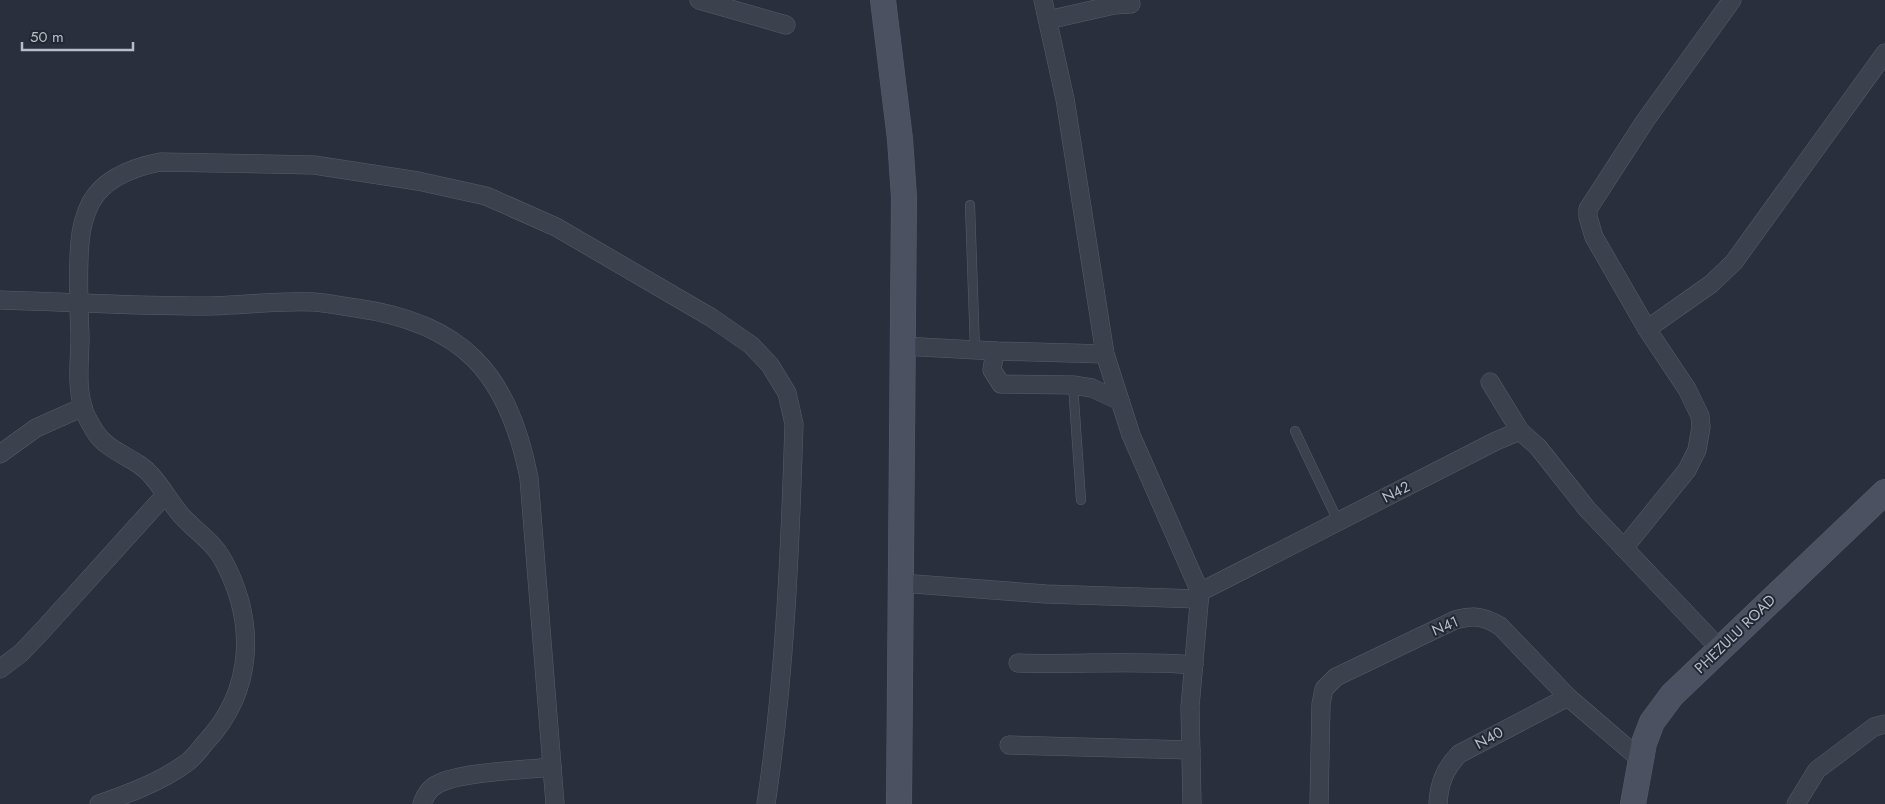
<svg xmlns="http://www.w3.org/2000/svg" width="1885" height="804" font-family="Jost,sans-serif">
	<rect width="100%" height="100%" fill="#292f3d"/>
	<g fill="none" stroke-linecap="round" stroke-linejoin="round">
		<defs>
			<g id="lane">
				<path d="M970 205 975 350"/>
				<path d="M1073 385 1081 500"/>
				<path d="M1295 431 1338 521"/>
			</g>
			<g id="street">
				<path d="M699 0 786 25"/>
				<path d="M1043 0 1065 99 1105 354 1131 435 1200 592"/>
				<path d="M1048 20 1114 5 1131 4"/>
				<path d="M0 300C68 302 136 306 204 306 241 306 278 300 314 302 328 303 342 306 356 308 463 323 508 373 529 478L555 804"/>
				<path d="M1647 329 1711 284 1734 262 1885 53"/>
				<path d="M902 346 995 351 1105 354"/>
				<path d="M995 351 992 370 1001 384 1073 385 1092 388 1120 401"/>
				<path d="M1490 382 1520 431"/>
				<path d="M0 454 36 428 83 407"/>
				<path d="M1624 548 1687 470 1697 450 1701 427 1700 416 1687 389 1647 329 1594 237 1588 217V209L1645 121 1732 0"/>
				<path d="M901 583 1046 594 1199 599"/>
				<path d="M1018 663C1077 665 1135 660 1194 665"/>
				<path d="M0 669 21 653 42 631 165 495"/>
				<path d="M1009 745 1191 750"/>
				<path d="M99 804C128 794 160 782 185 764 193 759 199 750 205 743 255 690 256 621 223 560 213 541 194 530 181 515 170 502 162 487 151 475 136 457 109 453 96 433 91 425 85 416 83 407 76 385 80 359 80 337 79 306 77 273 80 242 81 228 85 214 91 202 105 177 135 167 160 162L314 165 418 181 486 196 556 227 712 318 751 345 770 365 787 393 794 424C790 551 785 678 766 804"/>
				<path d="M422 804C425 795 429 788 438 784 460 772 525 770 552 767"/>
				<path d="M1192 804 1190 707 1200 592 1496 441 1520 431 1538 447 1587 509 1719 648"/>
				<path d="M1319 804 1321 704 1324 689 1336 677 1455 620C1474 615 1483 616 1500 626L1568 697 1640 759"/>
				<path d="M1438 804C1439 783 1445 769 1459 754L1568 697"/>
				<path d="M1796 804 1817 770 1874 727 1885 724"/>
			</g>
			<g id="secondary">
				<path d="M883 0 900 139 904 197 899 804"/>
				<path d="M1633 804 1644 743 1652 722 1672 695 1885 492"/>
			</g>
		</defs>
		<!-- lane casing -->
		<use href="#lane" stroke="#575d68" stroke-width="10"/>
		<!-- street casing -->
		<use href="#street" stroke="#575d68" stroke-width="19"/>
		<!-- secondary casing -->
		<use href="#secondary" stroke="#575d68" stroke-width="26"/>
		<!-- lane -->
		<use href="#lane" stroke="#3c424d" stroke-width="9"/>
		<!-- street -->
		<use href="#street" stroke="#3c424d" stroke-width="18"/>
		<!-- secondary -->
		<use href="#secondary" stroke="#4b5160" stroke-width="25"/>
	</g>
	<g text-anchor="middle" stroke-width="4" stroke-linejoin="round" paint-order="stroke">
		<!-- street labels -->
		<g font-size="15" fill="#b9bdc8" stroke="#212733">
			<text transform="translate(1396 492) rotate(-27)" y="5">N42</text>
			<text transform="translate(1445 626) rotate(-23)" y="5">N41</text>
			<text transform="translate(1735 634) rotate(-44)" y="5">PHEZULU ROAD</text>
			<text transform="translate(1489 738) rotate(-29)" y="5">N40</text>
		</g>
	</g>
	<!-- scale -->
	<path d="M22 42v8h111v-8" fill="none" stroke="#b9bdc8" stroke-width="2.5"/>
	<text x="30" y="42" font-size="15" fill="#b9bdc8" stroke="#212733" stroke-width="4" paint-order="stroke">50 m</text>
</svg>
